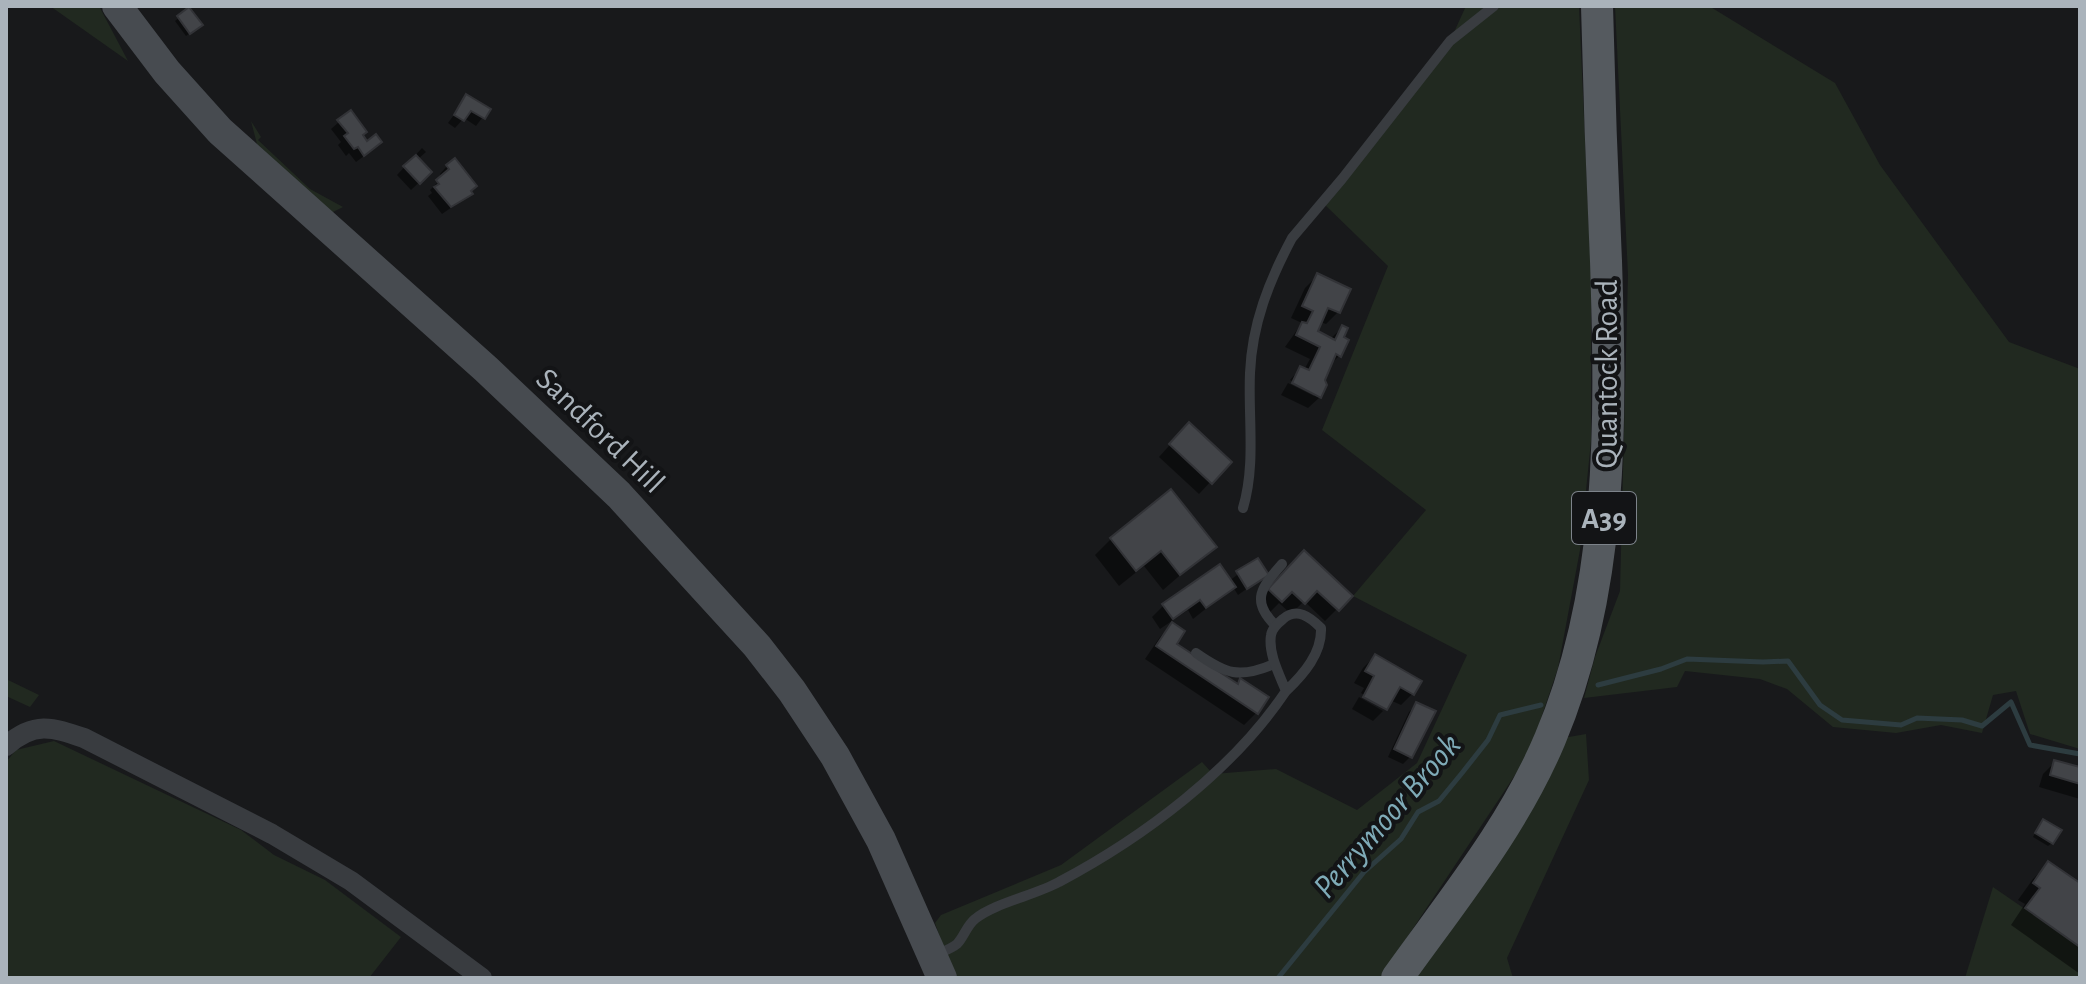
<svg xmlns="http://www.w3.org/2000/svg" width="2086" height="984" font-family="'Alegreya Sans',sans-serif">
	<rect width="100%" height="100%" fill="#18191b"/>
	<!-- green -->
	<g fill="#212920">
		<path d="M50 6H99L128 61Z"/>
		<path d="M1466 6H1579L1591 274V441L1580 550 1558 668 1529 754 1380 978H954L935 923 941 915 1061 865 1202 762 1213 774 1276 769 1357 810 1417 763 1467 655 1353 596 1426 510 1322 430 1388 266 1322 202 1450 41Z"/>
		<path d="M1615 6H1709L1835 83 1880 165 2009 342 2080 369V749L2030 734 2016 691 1993 695 1982 733 1941 725 1896 733 1833 727 1787 689 1760 679 1685 671 1677 687 1584 698 1595 657 1620 591 1628 275Z"/>
		<path d="M251 121 261 137 258 140 310 189 343 207 331 213 257 144Z"/>
		<path d="M6 679 39 695 30 707 6 696Z"/>
		<path d="M1586 734 1589 780 1507 958 1513 978H1414L1563 738Z"/>
		<path d="M54 741 241 830 274 855 325 880 401 937 369 978H6V762L16 750Z"/>
		<path d="M1993 887 2080 947V978H1965Z"/>
	</g>
	<!-- shadow -->
	<g fill="#0007">
		<path d="M189 10 197 28 186 36 175 21Z"/>
		<path d="M467 97 488 110 476 126 464 118 455 128 448 123Z"/>
		<path d="M339 122 360 136 372 150 356 162 349 153 346 156 338 145 341 142 331 129Z"/>
		<path d="M422 148 426 152 418 159 430 172 411 190 397 175Z"/>
		<path d="M447 166 471 194 442 214 428 196 432 193 430 190 442 178 440 174Z"/>
		<path d="M1317 276 1348 290 1338 312 1326 324 1320 322 1315 332 1330 339 1343 327 1339 356 1329 366 1320 397 1308 408 1281 395 1288 383 1314 396V392L1290 380 1301 368 1304 370 1310 359 1285 347 1302 323 1291 318 1305 288Z"/>
		<path d="M1177 437 1229 462 1199 494 1159 457Z"/>
		<path d="M1171 492 1214 546 1163 590 1144 566 1119 586 1095 555 1111 539Z"/>
		<path d="M1257 560 1266 575 1238 595 1233 587 1193 619 1188 610 1160 629 1152 617 1164 605 1229 581Z"/>
		<path d="M1292 565 1350 596 1325 621 1304 601 1291 614 1279 603 1269 613 1257 602Z"/>
		<path d="M1172 625 1174 644 1235 685 1240 680 1256 713 1244 725 1145 659 1160 637Z"/>
		<path d="M1375 656 1412 694 1401 705 1390 700 1384 710V707L1361 693 1364 688 1354 683 1363 668Z"/>
		<path d="M1359 697 1383 711 1373 721 1352 709Z"/>
		<path d="M1417 704 1411 756 1403 764 1388 757 1409 712Z"/>
		<path d="M2055 762 2080 769V799L2039 787 2043 774Z"/>
		<path d="M2040 824 2052 843 2048 846 2033 837Z"/>
		<path d="M2049 863 2080 885V974L2011 925 2025 904 2018 900 2033 879Z"/>
	</g>
	<g fill="none" stroke-linecap="round" stroke-linejoin="round">
		<!-- stream -->
		<g stroke="#2d3c40" stroke-width="5">
			<path d="M1598 685 1661 669 1687 659 1763 662 1788 661 1820 705 1842 720 1901 725 1917 718 1962 720 1982 726 2011 702 2030 745 2080 754"/>
			<path d="M1278 978 1364 872 1401 839 1418 812 1439 801 1462 773 1488 740 1500 715 1541 705"/>
		</g>
	</g>
	<!-- building -->
	<g fill="#424448" stroke="#323337" stroke-width="2">
		<path d="M189 7 203 25 190 34 177 16Z"/>
		<path d="M466 94 491 109 485 119 471 111 464 121 454 115Z"/>
		<path d="M351 110 367 132 363 135 367 141 376 134 382 142 364 156 358 147 354 149 344 136 348 133 337 120Z"/>
		<path d="M416 155 432 172 420 184 403 166Z"/>
		<path d="M455 158 477 186 471 191 473 194 451 207 434 187 439 184 436 180 449 169 446 165Z"/>
		<path d="M1317 273 1351 289 1340 313 1328 308 1318 331 1335 340 1342 325 1348 328 1344 337 1349 340 1341 357 1336 354 1325 380 1327 385 1321 398 1292 383 1300 366 1309 370 1320 347 1296 335 1302 322 1307 323 1313 311 1302 306Z"/>
		<path d="M1189 422 1232 462 1212 484 1169 444Z"/>
		<path d="M1171 489 1217 547 1180 575 1161 551 1136 571 1110 538Z"/>
		<path d="M1304 550 1353 596 1339 611 1317 591 1305 604 1292 592 1282 602 1268 589Z"/>
		<path d="M1258 558 1269 575 1247 589 1236 571Z"/>
		<path d="M1220 564 1236 587 1206 608 1200 600 1173 619 1162 604Z"/>
		<path d="M1172 622 1185 631 1177 644 1238 684 1240 678 1269 697 1258 714 1156 646Z"/>
		<path d="M1375 654 1422 681 1414 695 1400 687 1387 710 1363 697 1374 676 1365 671Z"/>
		<path d="M1416 702 1436 711 1412 758 1394 749Z"/>
		<path d="M2054 760 2080 767V784L2050 775Z"/>
		<path d="M2043 819 2062 830 2053 844 2035 833Z"/>
		<path d="M2048 861 2080 883V947L2025 908 2040 888 2033 883Z"/>
	</g>
	<g fill="none" stroke-linecap="round" stroke-linejoin="round">
		<!-- lane -->
		<g stroke="#393c40" stroke-width="10">
			<path d="M1243 508C1256 464 1248 418 1250 373 1252 324 1269 281 1292 238L1342 179 1450 41 1494 6"/>
			<path d="M1275 625C1250 600 1262 587 1282 564"/>
			<path d="M1196 653C1226 674 1239 679 1274 664"/>
			<path d="M935 955C942 952 951 949 957 944 964 937 967 925 975 919 994 903 1036 895 1059 882 1144 837 1232 771 1286 691 1279 674 1268 653 1271 635 1272 628 1278 623 1283 619 1297 607 1310 617 1321 628 1322 653 1304 674 1286 691"/>
		</g>
		<!-- street -->
		<path stroke="#393c40" stroke-width="20" d="M6 746C34 721 52 727 84 738L272 834 351 881 482 978"/>
		<!-- secondary -->
		<path stroke="#474b50" stroke-width="30" d="M117 6 167 72 220 131 486 369 619 495 757 646 792 691 835 756 881 840 942 978"/>
		<!-- primary -->
		<path stroke="#555a5f" stroke-width="32" d="M1397 978C1452 901 1513 827 1550 739 1614 588 1611 421 1606 261 1602 176 1599 91 1597 6"/>
	</g>
	<g text-anchor="middle" stroke-width="8" stroke-linejoin="round" paint-order="stroke">
		<!-- shield labels -->
		<rect fill="#131416" stroke="#7d838a" stroke-width="2" x="1572" y="492" width="64" height="52" rx="6"/>
		<g font-size="30" font-weight="bold" fill="#aab3bb">
			<text x="1604" y="528">A39</text>
		</g>
		<!-- street labels -->
		<g font-size="32" fill="#aab3bb" stroke="#131416">
			<text transform="translate(1606 374) rotate(-90)" y="11">Quantock Road</text>
			<text transform="translate(601 430) rotate(44)" y="11">Sandford Hill</text>
		</g>
		<!-- water labels -->
		<g font-size="34" font-style="italic" fill="#7fabb8" stroke="#131416">
			<text transform="translate(1386 815) rotate(-49)" y="12">Perrymoor Brook</text>
		</g>
	</g>
	<!-- border -->
	<rect width="2086" height="984" fill="none" stroke="#aab3bb" stroke-width="16"/>
</svg>
